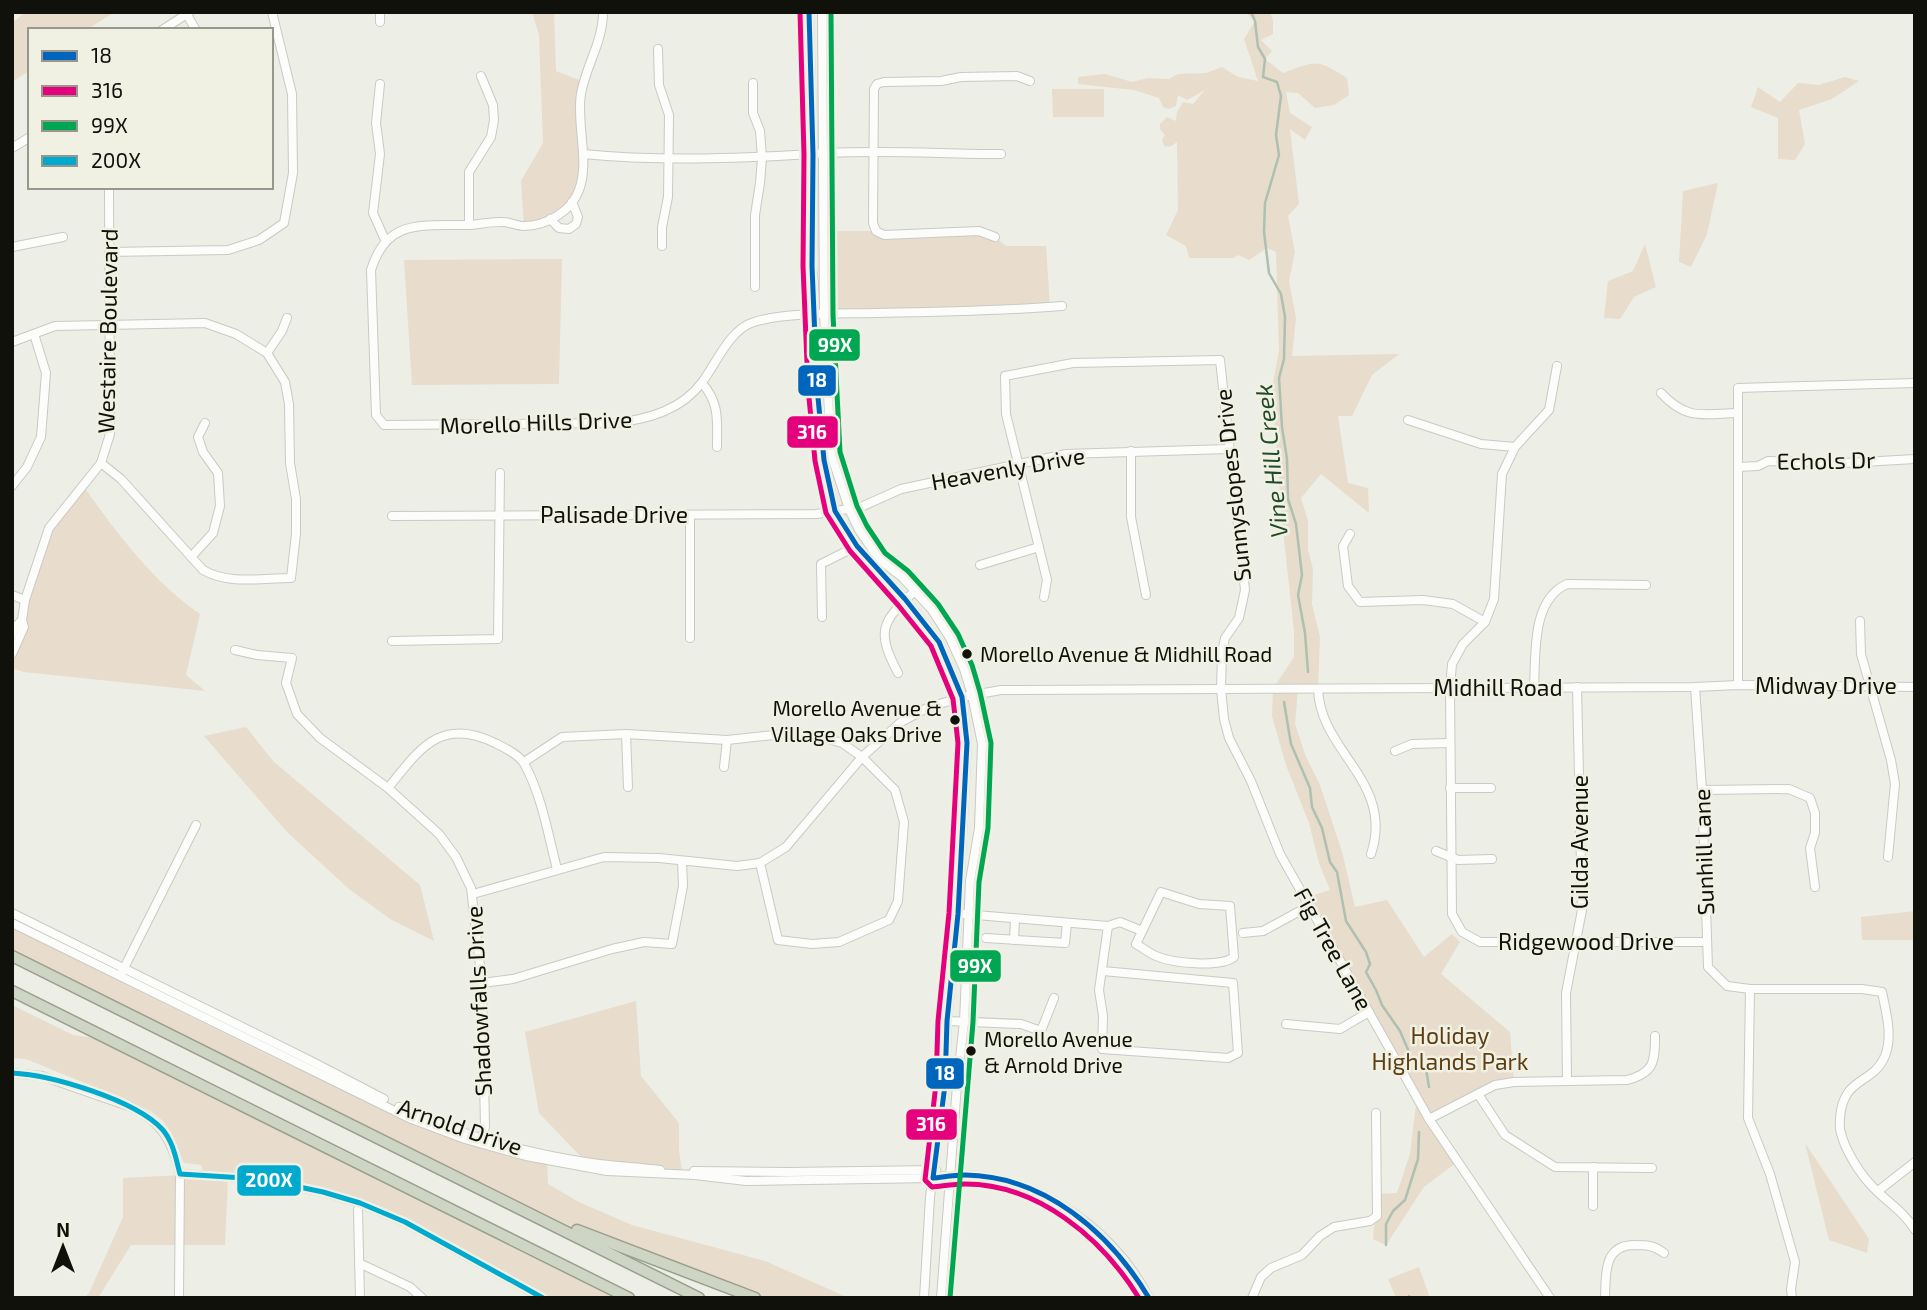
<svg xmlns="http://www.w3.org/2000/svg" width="1927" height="1310" font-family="'Exo 2',sans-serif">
	<rect width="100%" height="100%" fill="#edeee6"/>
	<!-- green -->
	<g fill="#e8dccc">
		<path d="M26 12H115L86 30H30V70L12 82V23Z"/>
		<path d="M532 12H554L556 71 584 82 580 190 566 211 524 226 521 181 543 143 539 35Z"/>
		<path d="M1245 12H1270L1273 21V34L1261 40 1272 51 1265 59 1283 73C1317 60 1317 59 1347 78L1349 95 1334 105 1315 108 1298 93 1286 92 1290 113 1312 127 1305 140 1290 129 1299 204 1288 216 1295 252 1289 281 1296 318 1292 356 1399 354 1372 375 1352 416H1338L1348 483 1368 488 1369 513 1321 474 1301 498 1308 521V550L1313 569 1312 604 1320 637 1318 689H1298L1295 724 1306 757 1320 785 1342 852 1355 907 1387 900 1424 957 1452 934 1460 942 1441 974 1510 1032 1514 1082 1495 1085 1430 1119 1457 1162 1424 1187 1386 1245 1373 1239 1377 1194 1397 1193 1410 1154 1417 1096 1304 898 1330 890 1319 863 1309 823 1286 765 1272 716 1273 689 1294 657V631L1282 521 1272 389 1279 350 1276 252 1267 248 1249 260 1238 255 1234 258H1189L1186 246 1166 235 1178 210 1177 142 1170 147 1164 146 1162 140 1165 135 1160 129V124L1167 117 1176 121 1177 112 1183 102 1193 104 1205 90 1187 100 1178 95 1176 106 1168 109 1163 107 1159 98 1134 90 1078 84V77L1105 74 1132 82 1148 78 1169 79 1178 74 1206 73 1222 67 1238 77 1258 81 1244 39 1255 21Z"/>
		<path d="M1845 77 1859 81 1832 99 1799 110 1805 144 1795 160 1778 159V118L1751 107 1758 87 1780 102 1798 83 1819 85Z"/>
		<path d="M1052 89H1104V117H1053Z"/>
		<path d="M1718 183 1707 234 1691 267 1679 262 1683 191Z"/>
		<path d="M824 231H979L995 237 1006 246H1046L1050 307 824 315Z"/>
		<path d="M1645 244 1656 287 1634 297 1620 319 1604 318 1608 281 1633 271Z"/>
		<path d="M562 259 559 384 412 385 404 260Z"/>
		<path d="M82 484C114 530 153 582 200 614L186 675 205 691 24 672 12 668V654L49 528Z"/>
		<path d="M246 727 273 761 420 885 434 941 390 919 349 889 287 832 204 736Z"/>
		<path d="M1915 911V940H1862L1861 917Z"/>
		<path d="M12 928 278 1060 388 1107 547 1161 548 1184 579 1202 632 1225 765 1261 849 1298H755L512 1205 12 956Z"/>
		<path d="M636 1001 641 1076 679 1123V1151L682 1171 587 1163 539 1113 525 1032Z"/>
		<path d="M12 1005 73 1035 111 1040 562 1265 614 1298H543L405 1222 323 1192 228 1177 225 1245H131L98 1298H84L89 1293 123 1217V1178L204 1174 201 1165 184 1163 171 1133 163 1121 152 1112 143 1107 26 1059 12 1058Z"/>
		<path d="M1805 1143 1869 1239 1867 1253 1829 1240Z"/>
		<path d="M1419 1267 1430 1298H1396L1388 1279Z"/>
	</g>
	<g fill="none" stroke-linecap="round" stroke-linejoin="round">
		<!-- stream -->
		<g stroke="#aec0af" stroke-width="2.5">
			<path d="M1251 12 1255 21 1258 47 1265 59 1263 77 1277 82 1281 96 1276 135 1279 155 1265 203 1264 232 1269 273 1281 294 1285 317 1284 359 1279 378 1282 427 1287 459 1288 499 1296 524 1302 575 1298 595 1305 633 1308 672"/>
			<path d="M1284 702 1291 744 1310 788 1312 807 1322 828 1330 862 1337 872 1346 921 1366 952 1370 964 1366 972 1376 990 1382 1005 1400 1031 1412 1059 1426 1069 1429 1087"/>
			<path d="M1386 1245V1224L1393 1211 1405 1200 1418 1159 1419 1132"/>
			<path d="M1409 1298V1296"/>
		</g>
		<defs>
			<g id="minor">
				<path d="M380 12V22"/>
				<path d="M603 12C603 42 586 65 581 94 576 123 590 162 579 190 572 211 546 226 524 226 517 226 510 222 503 222 491 221 478 225 466 225 422 226 387 218 371 270L376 415 384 425 615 423C649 419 682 410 703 381 717 362 730 329 754 322 786 312 842 314 876 313 938 312 1000 311 1062 306"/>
				<path d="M809 12 813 155 812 266 814 284 817 387 824 460 835 511 857 546 905 599 939 642 962 697 967 743 958 914 947 1021 945 1085 930 1197 924 1298"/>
				<path d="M822 12 824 315 831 454 849 509 859 530 879 559 902 577 932 610 950 638 964 669 972 695 982 744 979 828 970 881 964 1022 957 1085 941 1298"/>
				<path d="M187 15 196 30"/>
				<path d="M162 30 190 12"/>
				<path d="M658 49 659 85 669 115 668 197 662 227V246"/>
				<path d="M753 83V113L760 131 762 158 760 183 755 215V287"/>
				<path d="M380 84 376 123 380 154 373 213 385 240"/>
				<path d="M12 148 30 137"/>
				<path d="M583 154C665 162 748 158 830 153 886 150 945 154 1001 154"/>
				<path d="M550 219 559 228 569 229 576 224 578 217 572 202"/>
				<path d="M469 225V172L491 137 494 120 493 105 481 76"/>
				<path d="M995 237 979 231 884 235 876 231 873 223 874 89 877 84 884 82 941 81 961 77 1017 76 1030 81"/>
				<path d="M12 247 63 237"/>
				<path d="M109 252 228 250 259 240 284 223 293 173 292 94 272 12"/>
				<path d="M12 342 55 326 205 323 236 334 267 353 285 382 289 404 290 463 296 499V534L291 578C262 578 229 585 203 570L121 479 101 463"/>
				<path d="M267 353 282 331 287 318"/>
				<path d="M1557 366 1549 410 1515 447 1502 474 1494 599 1485 622 1463 644 1452 664 1450 688 1452 914 1462 932 1480 942H1706"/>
				<path d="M702 383C720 404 717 420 717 447"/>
				<path d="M1661 393C1687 421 1703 414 1738 413"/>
				<path d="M1408 420 1481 444 1515 447"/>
				<path d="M1131 451V517L1146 595"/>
				<path d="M1738 467 1758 466 1768 461 1845 463 1915 459"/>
				<path d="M12 486 27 467 41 437 46 373 34 334"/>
				<path d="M690 515V638"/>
				<path d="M392 516 816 514 861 507 901 489 1066 454 1228 449"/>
				<path d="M1350 534 1343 546 1348 586 1360 602 1423 600 1453 604 1485 622"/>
				<path d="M191 557 213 533 220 506 218 473 203 452 198 437 205 423"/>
				<path d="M980 565 1039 547"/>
				<path d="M12 595 25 600"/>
				<path d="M1044 597 1047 580 1006 414 1005 376 1073 363 1220 360 1245 590 1239 618 1225 638 1222 652 1221 689 1224 719 1229 738 1251 781 1280 854 1429 1119 1550 1298"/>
				<path d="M822 617 821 564 857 546"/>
				<path d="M1860 621 1861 654 1891 760 1895 784 1888 857"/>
				<path d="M12 635 16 626 22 620"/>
				<path d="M392 641 498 639 500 473"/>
				<path d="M235 650 257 655 292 658 286 683 297 714 320 738 388 788 439 834 456 857 471 888 482 983 485 1127 481 1141"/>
				<path d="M12 654 24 627 22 620 25 600 49 528 101 463 110 434 109 187"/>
				<path d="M898 673C876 631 881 622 915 591"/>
				<path d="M1738 685V388L1915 383"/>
				<path d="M1534 687C1536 655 1531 600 1567 584L1646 585"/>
				<path d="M1695 687 1702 790 1708 967 1727 986 1750 989H1862L1882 992C1886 1012 1893 1036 1885 1056 1873 1085 1843 1076 1840 1118 1840 1123 1839 1129 1841 1133 1845 1150 1859 1172 1870 1184 1885 1201 1903 1210 1915 1230"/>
				<path d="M1318 689C1320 752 1395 782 1371 854"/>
				<path d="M626 734 628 787"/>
				<path d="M1395 751 1412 744 1450 743"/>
				<path d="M524 762 562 737 626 734 727 740 793 733 818 736 842 743 862 757 895 790 904 822 898 901 889 920 839 942 812 944 778 940 760 863"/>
				<path d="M724 767 727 740"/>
				<path d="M388 788C419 750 440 716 495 743 505 748 520 755 525 765 542 797 548 834 557 869"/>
				<path d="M1450 788H1491"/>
				<path d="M1702 790 1789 789 1810 798 1815 813V833L1810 848 1815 887"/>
				<path d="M1436 851 1458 860 1492 859"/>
				<path d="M1161 892 1199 904 1230 906 1234 957C1220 968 1172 963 1156 956 1149 953 1143 948 1136 944Z"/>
				<path d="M473 894 604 857 659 858 737 866 760 863 786 847 862 757 901 722 927 708 962 697 1001 690 1695 687 1738 685 1915 687"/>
				<path d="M12 913 311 1061 384 1099"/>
				<path d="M964 914 1108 926 1120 922 1142 931"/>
				<path d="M12 923 409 1118 465 1139 526 1156 607 1171 695 1175 746 1181 933 1178C1018 1160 1112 1224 1149 1298"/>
				<path d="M1243 933 1263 931 1309 906"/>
				<path d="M986 938 1065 943 1067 923"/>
				<path d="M1014 940 1015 919"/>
				<path d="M1103 971 1233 983 1238 1053 1228 1058 1102 1049 1103 1016 1099 990 1108 926"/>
				<path d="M122 972 196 825"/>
				<path d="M482 983 513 979 612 949 644 942 672 944 683 886 682 861"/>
				<path d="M1750 989 1748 1118 1770 1174 1795 1262 1791 1289 1792 1298"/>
				<path d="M947 1021 1021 1024 1041 1031 1054 998"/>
				<path d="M1286 1024 1340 1029 1369 1012"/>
				<path d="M12 1073 42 1076 131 1107C161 1121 173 1142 180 1174L179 1298"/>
				<path d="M1567 1080 1566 993 1582 910 1577 687"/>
				<path d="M1478 1094 1505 1135 1555 1167 1652 1168"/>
				<path d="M399 1107C457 1134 521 1152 585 1162 610 1166 635 1167 660 1170"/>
				<path d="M1429 1119 1495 1085 1514 1082 1627 1080C1654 1073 1655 1062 1655 1036"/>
				<path d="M1593 1167V1206"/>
				<path d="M694 1171 787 1172 936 1170"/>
				<path d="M180 1174 261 1179 323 1192 360 1203 405 1222 543 1298"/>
				<path d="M1878 1191 1915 1162"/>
				<path d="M360 1203 358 1210 360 1298"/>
				<path d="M359 1263 410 1287 422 1298"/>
				<path d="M1252 1298 1261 1277 1271 1268 1302 1255 1320 1236 1334 1227 1370 1221 1377 1216 1376 1113"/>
				<path d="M1605 1298C1606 1275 1603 1246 1633 1245 1647 1245 1653 1245 1664 1253"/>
			</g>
			<g id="highway">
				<path d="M12 956 699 1298"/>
				<path d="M12 991 629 1298"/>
				<path d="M577 1230 755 1298"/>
			</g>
		</defs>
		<!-- minor casing -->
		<use href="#minor" stroke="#c9cac3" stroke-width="10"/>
		<!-- highway casing -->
		<use href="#highway" stroke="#999f8c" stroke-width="13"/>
		<!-- minor -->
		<use href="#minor" stroke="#fcfcfb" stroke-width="8"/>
		<!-- highway -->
		<use href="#highway" stroke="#ced5c5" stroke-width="10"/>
		<defs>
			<path id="bus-1" d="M809 12 813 155 812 266 817 387 824 460 835 511 857 546 905 599 939 642 962 697 967 743 958 914 947 1021 945 1085 933 1178C943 1177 955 1175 965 1175 1045 1176 1110 1233 1149 1298"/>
			<path id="bus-2" d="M800 12 804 155 803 266 808 387 815 461 826 513 850 551 898 605 931 646 953 699 958 743 949 913 938 1021 936 1084 925 1180 932 1187C943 1186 954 1184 965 1184 1038 1184 1102 1238 1139 1298"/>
			<path id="bus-3" d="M831 12 833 315 840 452 857 506 867 526 885 553 908 571 938 604 958 634 972 665 980 692 991 743 988 828 979 882 973 1022 950 1298"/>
			<path id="bus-4" d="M12 1073C52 1075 135 1100 162 1129 173 1141 176 1159 180 1174L261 1179 323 1192 360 1203 405 1222 543 1298"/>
		</defs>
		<!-- bus-1 casing -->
		<use href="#bus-1" stroke="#f0f1e3" stroke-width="10"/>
		<!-- bus-2 casing -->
		<use href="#bus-2" stroke="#f0f1e3" stroke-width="10"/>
		<!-- bus-3 casing -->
		<use href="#bus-3" stroke="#f0f1e3" stroke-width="10"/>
		<!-- bus-4 casing -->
		<use href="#bus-4" stroke="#f0f1e3" stroke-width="10"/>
		<!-- bus-1 -->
		<use href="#bus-1" stroke="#0065bd" stroke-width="5"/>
		<!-- bus-2 -->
		<use href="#bus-2" stroke="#e5007d" stroke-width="5"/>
		<!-- bus-3 -->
		<use href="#bus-3" stroke="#00a651" stroke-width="5"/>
		<!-- bus-4 -->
		<use href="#bus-4" stroke="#00a9ce" stroke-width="5"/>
	</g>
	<!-- markers -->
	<g fill="#11110c" stroke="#f0f1e3" stroke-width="2.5">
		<circle cx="967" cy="654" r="6"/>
		<circle cx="955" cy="720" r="6"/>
		<circle cx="971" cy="1051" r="6"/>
	</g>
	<g text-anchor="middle" stroke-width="5" stroke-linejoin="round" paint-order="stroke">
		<!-- bus labels -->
		<g font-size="21" fill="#11110c" stroke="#f0f1e3" text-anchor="start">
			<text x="980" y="662">Morello Avenue &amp; Midhill Road</text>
			<text x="942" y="716" text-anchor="end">Morello Avenue &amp;<tspan x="942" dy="26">Village Oaks Drive</tspan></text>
			<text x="984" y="1047">Morello Avenue<tspan x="984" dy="26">&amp; Arnold Drive</tspan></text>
		</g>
		<!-- street labels -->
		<g font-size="23" fill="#11110c" stroke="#f0f1e3">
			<text transform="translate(108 331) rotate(-89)" y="8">Westaire Boulevard</text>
			<text transform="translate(536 423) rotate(-2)" y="8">Morello Hills Drive</text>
			<text transform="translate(1826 461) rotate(-1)" y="8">Echols Dr</text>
			<text transform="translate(1008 469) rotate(-10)" y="8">Heavenly Drive</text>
			<text transform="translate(1233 485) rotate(-96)" y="8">Sunnyslopes Drive</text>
			<text x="614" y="523">Palisade Drive</text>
			<text x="1826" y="694">Midway Drive</text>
			<text x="1498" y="696">Midhill Road</text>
			<text transform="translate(1580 842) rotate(-90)" y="8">Gilda Avenue</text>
			<text transform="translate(1704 852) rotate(-92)" y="8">Sunhill Lane</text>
			<text x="1586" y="950">Ridgewood Drive</text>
			<text transform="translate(1333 949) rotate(61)" y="8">Fig Tree Lane</text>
			<text transform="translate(479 1001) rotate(-93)" y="8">Shadowfalls Drive</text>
			<text transform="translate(460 1127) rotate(19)" y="8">Arnold Drive</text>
		</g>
		<!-- park labels -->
		<g font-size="23" fill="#5f3e14" stroke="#f0f1e3">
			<text x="1450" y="1044">Holiday<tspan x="1450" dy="26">Highlands Park</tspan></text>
		</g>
		<!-- water labels -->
		<g font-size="24" font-style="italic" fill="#204a2a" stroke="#f0f1e3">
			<text transform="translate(1272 461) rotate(-96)" y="8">Vine Hill Creek</text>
		</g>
	</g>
	<g stroke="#f0f1e3" stroke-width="2.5">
		<rect x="808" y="328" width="53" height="34" rx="7" fill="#00a651"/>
		<rect x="797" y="364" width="40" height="33" rx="7" fill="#0065bd"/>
		<rect x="786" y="415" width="53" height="34" rx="7" fill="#e5007d"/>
		<rect x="949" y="949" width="53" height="34" rx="7" fill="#00a651"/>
		<rect x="925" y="1057" width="40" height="33" rx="7" fill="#0065bd"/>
		<rect x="905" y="1108" width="53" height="33" rx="7" fill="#e5007d"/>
		<rect x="236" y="1164" width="66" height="33" rx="7" fill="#00a9ce"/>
	</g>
	<g font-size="19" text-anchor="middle" font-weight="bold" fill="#fff">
		<text x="835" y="352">99X</text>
		<text x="817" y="387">18</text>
		<text x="812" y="439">316</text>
		<text x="975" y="973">99X</text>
		<text x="945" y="1080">18</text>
		<text x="931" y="1131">316</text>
		<text x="269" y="1187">200X</text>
	</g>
	<!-- border -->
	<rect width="1927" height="1310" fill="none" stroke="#11110c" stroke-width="28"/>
	<!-- legend -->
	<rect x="28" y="28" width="245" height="161" fill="#f0f1e3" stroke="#97978d" stroke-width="2"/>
	<rect x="42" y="51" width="35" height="10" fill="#0065bd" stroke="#97978d" stroke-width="2"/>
	<text x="91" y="63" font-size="21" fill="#11110c">18</text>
	<rect x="42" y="86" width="35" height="10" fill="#e5007d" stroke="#97978d" stroke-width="2"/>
	<text x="91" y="98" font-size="21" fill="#11110c">316</text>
	<rect x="42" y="121" width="35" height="10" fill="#00a651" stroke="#97978d" stroke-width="2"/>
	<text x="91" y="133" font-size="21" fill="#11110c">99X</text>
	<rect x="42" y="156" width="35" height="10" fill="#00a9ce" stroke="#97978d" stroke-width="2"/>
	<text x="91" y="168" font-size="21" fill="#11110c">200X</text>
	<!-- north arrow -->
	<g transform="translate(63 1247)" stroke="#f0f1e3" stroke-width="5" paint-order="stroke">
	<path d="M0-5L12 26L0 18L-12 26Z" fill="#11110c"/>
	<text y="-10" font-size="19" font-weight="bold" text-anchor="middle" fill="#11110c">N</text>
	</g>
</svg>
